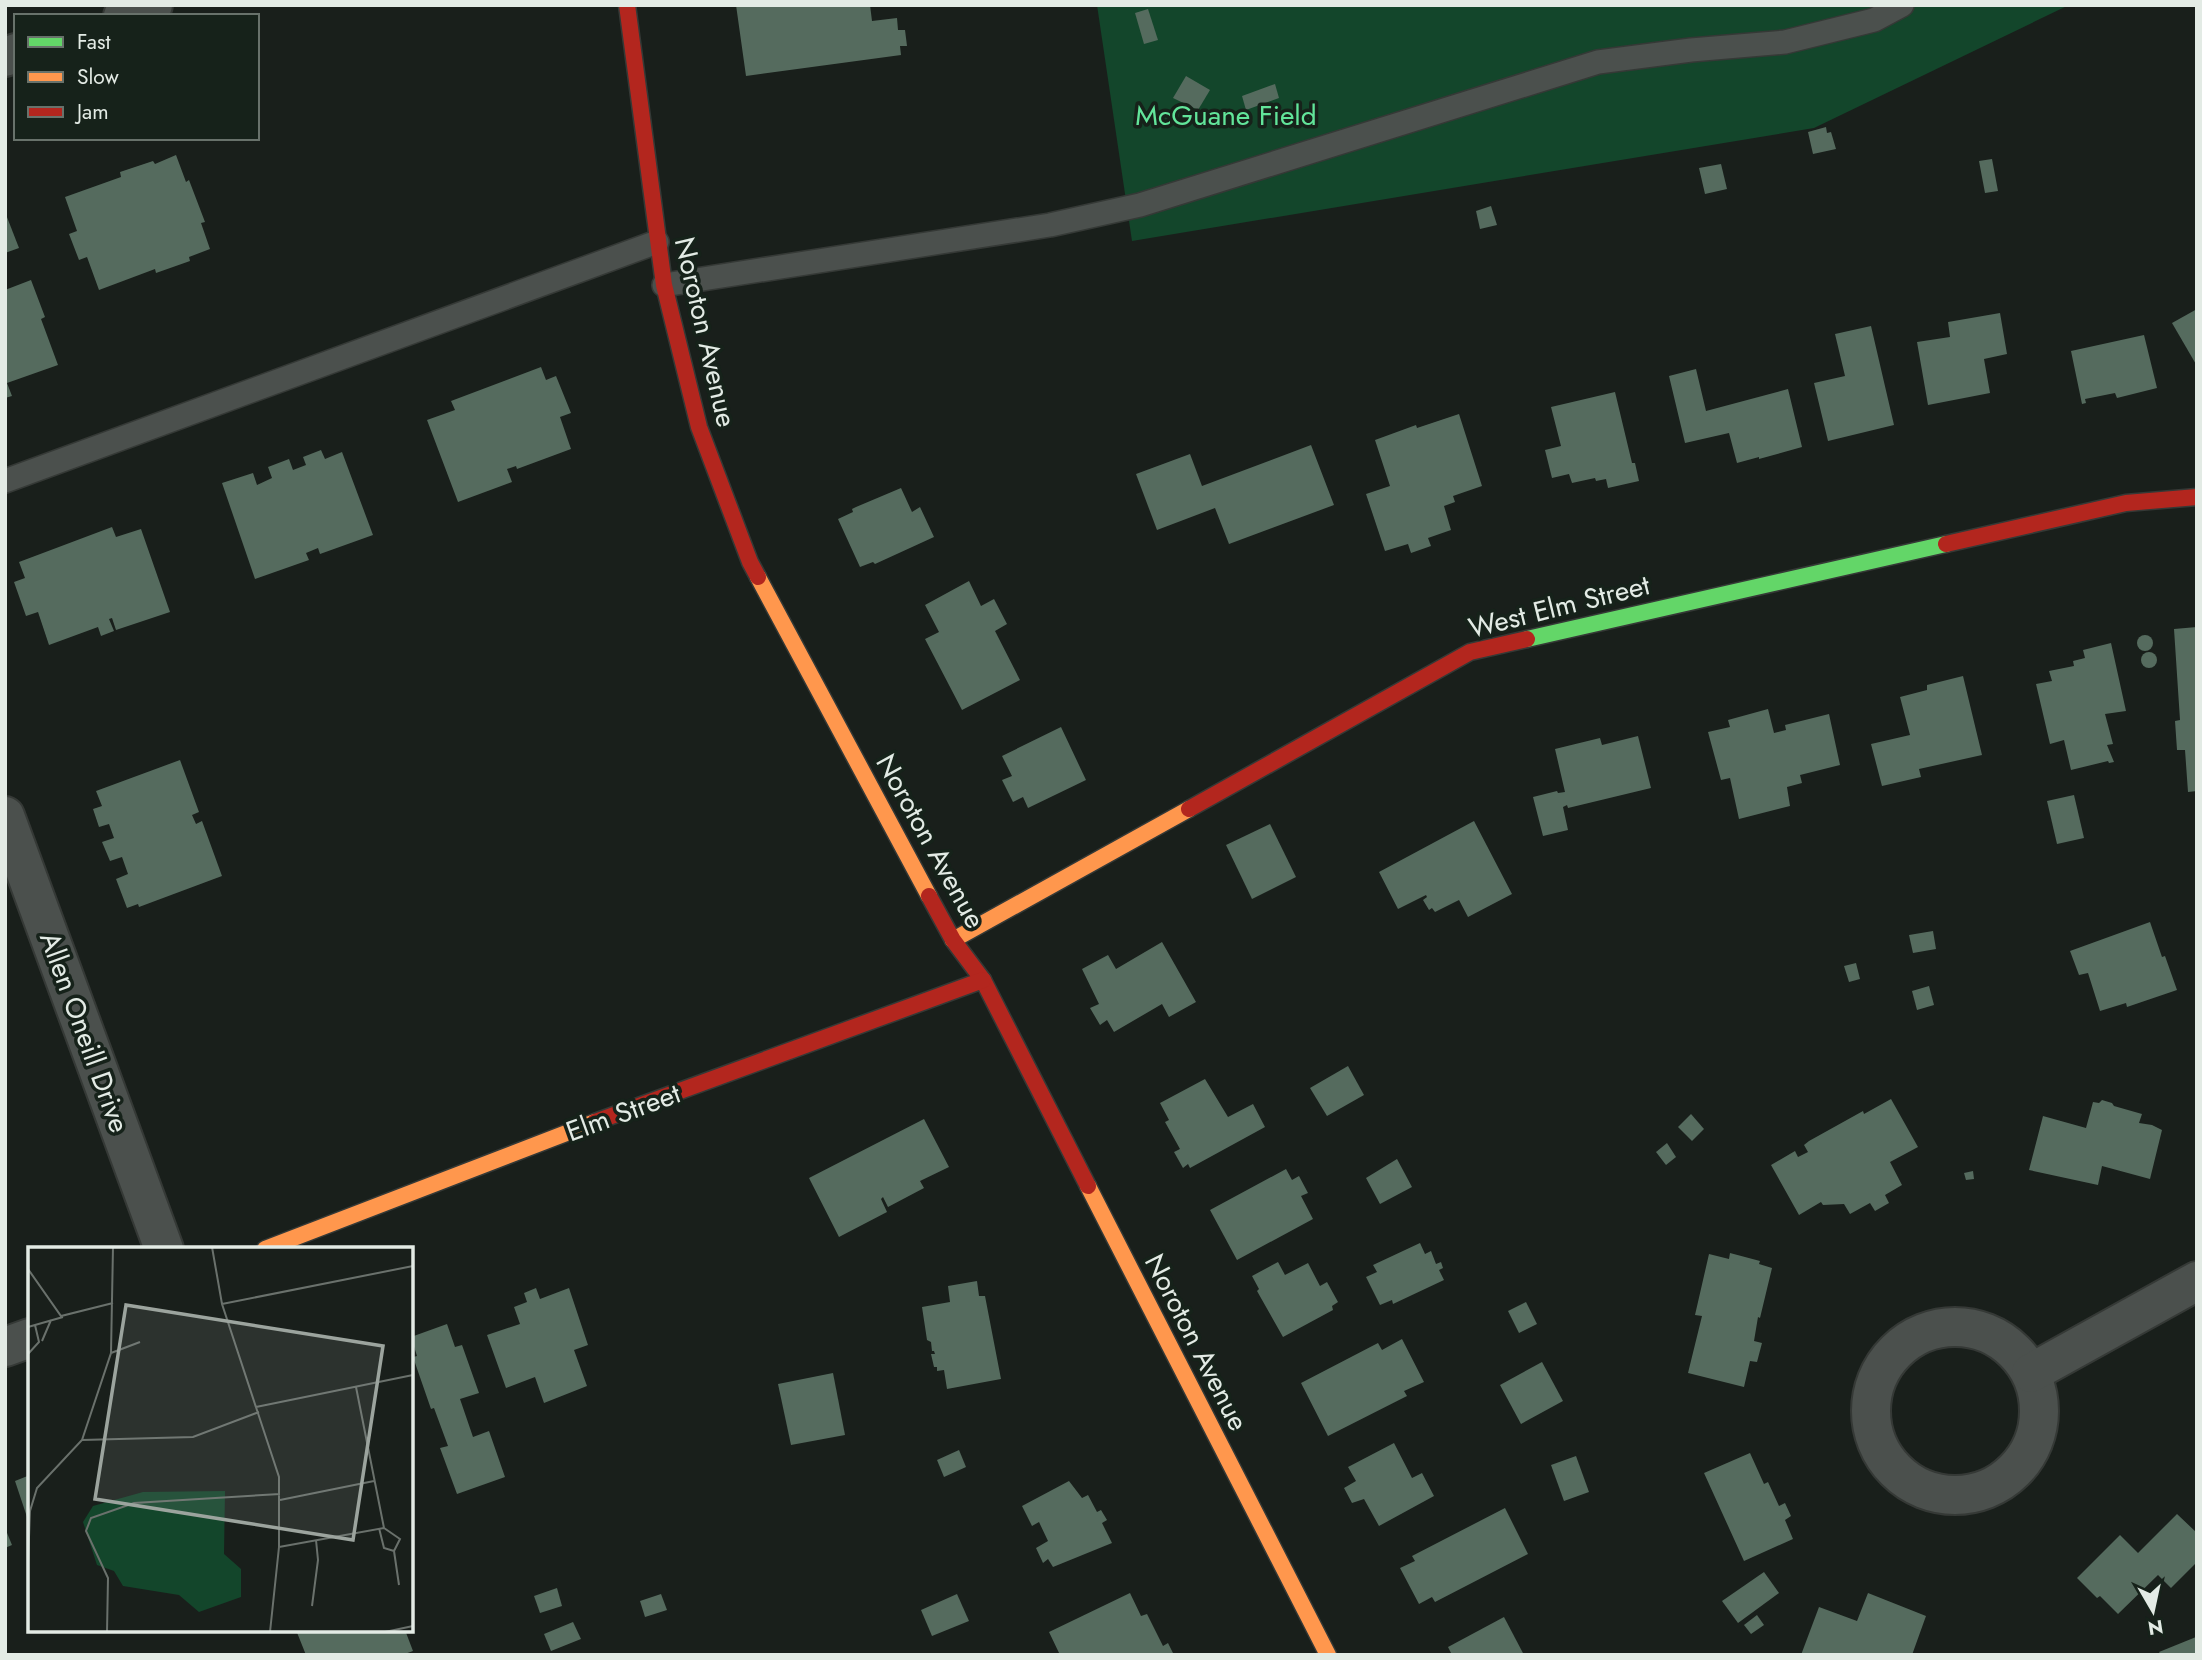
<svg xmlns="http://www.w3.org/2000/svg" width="2202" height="1660" font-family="Jost,sans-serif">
	<rect width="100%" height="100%" fill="#191f1b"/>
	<!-- green -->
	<path fill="#13462b" d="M1097 5H2069L1814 128 1132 241Z"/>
	<!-- building -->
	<g fill="#556b5e">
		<path d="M736 5H870L872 21 897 18 898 30H905L907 46H900L901 55 746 76Z"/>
		<path d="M1148 9 1158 40 1144 44 1135 13Z"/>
		<path d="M1186 76 1210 90 1198 110 1173 98Z"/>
		<path d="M1275 84 1279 98 1246 110 1242 96Z"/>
		<path d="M1826 127 1827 133 1831 132 1836 149 1813 154 1808 132Z"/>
		<path d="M176 155 186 182 189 180 205 222 201 223 210 249 189 257 190 261 156 273 155 269 99 290 87 257 79 260 69 234 77 231 65 197 121 177 120 172 153 161 155 164Z"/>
		<path d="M1992 159 1998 191 1985 193 1979 161Z"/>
		<path d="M1721 164 1727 189 1705 194 1699 168Z"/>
		<path d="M1491 206 1497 225 1480 229 1476 211Z"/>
		<path d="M5 212 19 248 5 253Z"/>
		<path d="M31 280 45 317 41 319 58 365 7 383 12 396 5 398V290Z"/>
		<path d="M2197 309V366L2172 323Z"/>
		<path d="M2000 313 2007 354 1984 359 1990 393 1928 405 1917 342 1950 337 1948 322Z"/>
		<path d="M1871 326 1894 425 1828 441 1814 383 1845 376 1835 334Z"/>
		<path d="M2144 335 2157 388 2117 398 2115 393 2085 399 2086 403 2082 404 2071 351Z"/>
		<path d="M541 367 546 380 556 376 571 413 560 417 571 449 517 469 516 466 507 469 512 482 458 502 427 420 455 410 451 401Z"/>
		<path d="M1696 369 1706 411 1788 389 1802 447 1759 459V457L1737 463 1729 433 1685 443 1669 376Z"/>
		<path d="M1615 392 1632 463H1635L1639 481 1608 488 1606 479 1596 481 1595 478 1572 483 1569 474 1552 478 1545 450 1561 446 1551 407Z"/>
		<path d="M1459 414 1482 486 1453 496 1455 502 1444 506 1451 530 1428 538 1431 546 1411 553 1408 544 1385 551 1366 494 1390 486 1375 440 1416 425 1417 428Z"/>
		<path d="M1311 445 1334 505 1229 544 1215 508 1157 530 1136 474 1190 454 1202 486Z"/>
		<path d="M321 450 325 459 342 452 373 535 320 554 318 548 306 553 309 560 255 579 222 483 253 473 257 485 272 478 268 467 289 459 293 470 306 465 303 457Z"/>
		<path d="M901 488 912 512 920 507 934 537 875 564 873 562 860 567 838 519 853 512 852 509 856 507Z"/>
		<path d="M112 527 116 537 141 529 170 612 116 630 112 618 109 619 114 631 101 636 98 627 49 645 38 612 26 616 14 582 25 578 19 562Z"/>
		<path d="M969 581 981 606 994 599 1007 624 995 631 1020 680 962 710 925 639 939 632 925 605Z"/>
		<path d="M2197 627V791L2188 792 2185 750H2177L2175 721 2180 720 2174 629Z"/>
		<circle cx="2145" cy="643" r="8"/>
		<path d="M2111 643 2126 711 2105 714 2113 744 2107 745 2114 762 2109 763 2108 761 2071 770 2064 740 2050 744 2036 684 2052 681 2049 671 2074 666 2073 661 2085 658 2083 650Z"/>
		<circle cx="2149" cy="660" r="8"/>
		<path d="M1963 676 1982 755 1919 769 1921 777 1882 786 1871 744 1910 735 1900 697 1927 690V685Z"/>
		<path d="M1768 709 1774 733 1786 730 1785 725 1829 714 1840 765 1800 775 1802 783 1787 787 1790 806 1739 819 1730 778 1721 780 1708 732 1730 727 1728 720Z"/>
		<path d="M1061 727 1086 780 1028 808 1023 797 1013 802 1002 780 1012 776 1002 756Z"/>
		<path d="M1638 736 1651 788 1568 808 1567 805 1563 807 1568 830 1543 836 1533 797 1557 791 1558 793 1565 792 1555 749 1600 738 1602 745Z"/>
		<path d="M180 760 199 812 192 815 196 824 202 821 222 876 139 907 138 904 127 908 116 879 128 874 122 857 110 861 102 842 114 838 109 824 99 827 93 809 102 806 96 791Z"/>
		<path d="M2074 795 2084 838 2057 844 2047 801Z"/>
		<path d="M1474 821 1512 894 1468 917 1459 900 1435 912 1432 908 1429 910 1423 900 1427 897 1426 895 1398 909 1379 872Z"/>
		<path d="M1270 824 1296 877 1252 899 1226 845Z"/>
		<path d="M2150 922 2162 957 2165 956 2177 990 2127 1007 2126 1003 2100 1011 2088 973 2079 975 2070 951Z"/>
		<path d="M1933 931 1936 949 1913 953 1909 935Z"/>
		<path d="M1162 942 1196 1002 1169 1017 1162 1004 1114 1032 1107 1020 1100 1025 1090 1008 1099 1004 1082 969 1108 955 1116 969Z"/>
		<path d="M1856 963 1860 979 1849 982 1844 966Z"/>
		<path d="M1929 986 1934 1005 1917 1010 1912 991Z"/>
		<path d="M1348 1066 1364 1095 1327 1116 1310 1088Z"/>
		<path d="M1205 1079 1228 1117 1253 1104 1265 1127 1190 1168 1188 1164 1183 1168 1174 1152 1180 1149 1165 1122 1169 1120 1160 1103Z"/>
		<path d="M1891 1099 1918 1147 1890 1162 1902 1185 1885 1195 1889 1203 1875 1211 1870 1203 1850 1214 1844 1204 1823 1205 1821 1202 1799 1215 1771 1165 1795 1151 1798 1157 1808 1152 1804 1145 1809 1141 1863 1111 1864 1114Z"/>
		<path d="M2102 1100 2112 1103 2114 1106 2142 1114 2139 1123 2152 1125 2162 1130 2150 1179 2102 1166 2098 1185 2029 1170 2043 1116 2086 1128 2093 1102 2099 1103Z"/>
		<path d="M1691 1114 1704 1129 1692 1141 1678 1127Z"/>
		<path d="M924 1119 949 1167 920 1181 924 1188 888 1207 883 1197 881 1199 887 1212 839 1237 809 1178Z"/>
		<path d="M1667 1143 1676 1157 1666 1165 1656 1152Z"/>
		<path d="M1397 1159 1412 1187 1380 1204 1366 1178Z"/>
		<path d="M1286 1169 1292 1180 1299 1176 1308 1193 1301 1196 1313 1219 1237 1260 1210 1210Z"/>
		<path d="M1973 1171 1974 1179 1966 1180 1964 1173Z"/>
		<path d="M1420 1243 1425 1254 1431 1251 1436 1264 1441 1262 1443 1268 1439 1270 1444 1280 1393 1304 1392 1300 1380 1305 1366 1277 1377 1272 1373 1265Z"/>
		<path d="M1730 1253 1760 1261 1759 1264 1772 1268 1760 1318 1758 1317 1754 1341 1762 1343 1757 1362 1750 1361 1744 1387 1688 1373 1702 1316 1695 1315 1709 1254 1729 1259Z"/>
		<path d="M1278 1262 1285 1275 1308 1263 1320 1286 1327 1282 1338 1302 1332 1306 1333 1310 1283 1337 1257 1291 1259 1289 1252 1276Z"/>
		<path d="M977 1281 979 1296H985L1001 1379 947 1389 944 1370 937 1371V1367H934L931 1354H935L934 1351H932L931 1342 927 1340 922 1307 950 1302 948 1286Z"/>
		<path d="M536 1288 540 1299 569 1288 588 1345 574 1350 587 1386 544 1403 535 1377 506 1388 487 1335 520 1324 514 1307 527 1302 524 1293Z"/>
		<path d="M1526 1302 1537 1324 1519 1333 1508 1311Z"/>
		<path d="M447 1324 455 1347 462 1345 479 1393 460 1399 473 1437 489 1431 505 1477 457 1494 440 1448 448 1446 434 1408 431 1409 413 1357 417 1356 411 1337Z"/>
		<path d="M1402 1339 1424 1382 1404 1391 1407 1396 1328 1436 1301 1383 1378 1343 1382 1350Z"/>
		<path d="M1542 1362 1563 1401 1521 1424 1500 1385Z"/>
		<path d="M833 1373 845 1435 791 1445 778 1384Z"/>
		<path d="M1394 1443 1412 1478 1422 1473 1434 1496 1379 1526 1364 1499 1352 1503 1344 1488 1356 1481 1348 1467Z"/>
		<path d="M959 1450 966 1467 944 1477 937 1460Z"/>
		<path d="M1750 1453 1764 1484 1768 1482 1779 1506 1785 1503 1791 1516 1785 1520 1793 1539 1744 1561 1704 1473Z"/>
		<path d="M1576 1456 1589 1492 1564 1501 1551 1465Z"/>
		<path d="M30 1475V1523H29L15 1481Z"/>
		<path d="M1069 1481 1082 1498 1088 1495 1097 1512 1101 1510 1107 1520 1102 1523 1112 1543 1053 1567 1048 1559 1043 1563 1036 1548 1048 1541 1039 1522 1032 1526 1022 1506Z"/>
		<path d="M1505 1508 1528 1554 1435 1602 1432 1597 1419 1604 1400 1568 1415 1561 1412 1556Z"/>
		<path d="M2177 1514 2197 1533V1562L2171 1588 2158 1575 2118 1614 2100 1596 2097 1598 2077 1578 2120 1535 2138 1553Z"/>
		<path d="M5 1528 12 1545 5 1548Z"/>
		<path d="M1764 1572 1779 1593 1738 1623 1722 1601Z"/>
		<path d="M557 1588 562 1606 540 1613 534 1596Z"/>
		<path d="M1130 1593 1141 1616 1147 1614 1163 1646 1168 1643 1174 1655H1060L1049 1632Z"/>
		<path d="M1868 1593 1926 1616 1912 1655H1801L1819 1607 1857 1621Z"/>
		<path d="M661 1594 667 1610 645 1617 640 1601Z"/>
		<path d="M957 1594 969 1621 932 1636 921 1610Z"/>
		<path d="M1757 1615 1764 1625 1751 1634 1744 1625Z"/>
		<path d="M1504 1617 1524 1655H1452L1448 1647Z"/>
		<path d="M573 1622 581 1639 551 1651 544 1634Z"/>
		<path d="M296 1630H375L376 1633 383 1630H405L413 1651 402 1655H306Z"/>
		<path d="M2196 1637 2197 1655H2161L2159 1652Z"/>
	</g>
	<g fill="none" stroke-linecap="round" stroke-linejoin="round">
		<defs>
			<g id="lane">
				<path d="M664 285 1050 225 1140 205 1598 62 1691 50 1785 42 1874 20 1902 5"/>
				<path d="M5 481 657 242"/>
			</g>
			<g id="street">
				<path d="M123 16 153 5"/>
				<path d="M5 57 16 53"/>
				<path d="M5 816 164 1249"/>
				<circle cx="1955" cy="1411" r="84"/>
				<path d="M5 1347 30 1338"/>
				<path d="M2031 1373 2197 1281"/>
			</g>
			<path id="fast" d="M1527 639 1946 544"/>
			<g id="slow">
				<path d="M758 577 929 896"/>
				<path d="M953 940 1189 809"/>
				<path d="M1088 1186 1328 1655"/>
				<path d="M265 1249 595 1122"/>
			</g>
			<g id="jam">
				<path d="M627 5 664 285 699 427 750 562 758 577"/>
				<path d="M1946 544 2126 503 2197 497"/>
				<path d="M1189 809 1470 652 1527 639"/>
				<path d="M929 896 953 940 983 980 1088 1186"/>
				<path d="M595 1122 983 980"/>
			</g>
		</defs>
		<!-- lane casing -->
		<use href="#lane" stroke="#353936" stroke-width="26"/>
		<!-- street casing -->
		<use href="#street" stroke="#353936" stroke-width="42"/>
		<!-- fast casing -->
		<use href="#fast" stroke="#353936" stroke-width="19"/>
		<!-- slow casing -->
		<use href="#slow" stroke="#353936" stroke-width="19"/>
		<!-- jam casing -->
		<use href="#jam" stroke="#353936" stroke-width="19"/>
		<!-- lane -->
		<use href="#lane" stroke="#4b504d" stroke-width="23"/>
		<!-- street -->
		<use href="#street" stroke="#4b504d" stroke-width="38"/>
		<!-- fast -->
		<use href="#fast" stroke="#63d668" stroke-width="16"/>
		<!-- slow -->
		<use href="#slow" stroke="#ff974d" stroke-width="16"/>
		<!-- jam -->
		<use href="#jam" stroke="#b3261e" stroke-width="16"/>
	</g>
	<g text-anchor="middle" stroke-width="7" stroke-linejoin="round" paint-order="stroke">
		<!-- park labels -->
		<g font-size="28" fill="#62e59a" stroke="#16221a">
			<text x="1226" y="125">McGuane Field</text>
		</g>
		<!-- street labels -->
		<g font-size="28" fill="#e3ebe5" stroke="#16221a">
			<text transform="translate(706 332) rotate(77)" y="10">Noroton Avenue</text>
			<text transform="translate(1559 606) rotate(-14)" y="10">West Elm Street</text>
			<text transform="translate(931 841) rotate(61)" y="10">Noroton Avenue</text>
			<text transform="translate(85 1032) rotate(70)" y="10">Allen Oneill Drive</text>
			<text transform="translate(623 1112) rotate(-20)" y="10">Elm Street</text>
			<text transform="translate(1197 1342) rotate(63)" y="10">Noroton Avenue</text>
		</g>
	</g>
	<!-- overview -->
	<g transform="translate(28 1247)">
		<rect width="385" height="385" fill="#191f1b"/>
		<path d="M197 244 196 307 213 322V350L171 365 151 348 95 339 86 324 69 318 55 275 65 259 115 245Z" fill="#13462b"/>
		<path fill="none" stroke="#6a716c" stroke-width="2" d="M184 0 194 57 251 230V300L242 385M0 22 33 69 85 56M194 57 385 19M0 80 35 70M14 94 23 73M83 106 112 95M0 107 11 95 7 78M228 160 385 128M54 193 165 190 231 165M252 253 346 234M351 281 356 301 366 304 372 292 356 281M251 300 356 281 328 140M366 304 371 338M0 316 2 264 9 241 54 193 83 106 85 0M284 359 290 313 288 293M79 385 80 331 58 284 63 271 106 256 252 247M357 385 385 379"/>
		<path fill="#9ca49e" fill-opacity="0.15" stroke="#9ca49e" stroke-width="3.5" d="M98 58 355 99 325 293 67 252Z"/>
		<rect width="385" height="385" fill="none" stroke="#e3ebe5" stroke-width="3.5"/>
	</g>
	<!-- border -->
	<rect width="2202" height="1660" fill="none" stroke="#e3ebe5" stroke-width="14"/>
	<!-- legend -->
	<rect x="14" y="14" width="245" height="126" fill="#16221a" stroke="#68726b" stroke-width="2"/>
	<rect x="28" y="37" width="35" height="10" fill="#63d668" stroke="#68726b" stroke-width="2"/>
	<text x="77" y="49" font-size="21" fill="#e3ebe5">Fast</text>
	<rect x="28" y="72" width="35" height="10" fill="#ff974d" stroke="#68726b" stroke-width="2"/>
	<text x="77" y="84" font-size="21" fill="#e3ebe5">Slow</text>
	<rect x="28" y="107" width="35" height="10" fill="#b3261e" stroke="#68726b" stroke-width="2"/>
	<text x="77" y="119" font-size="21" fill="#e3ebe5">Jam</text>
	<!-- north arrow -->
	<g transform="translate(2153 1611) rotate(171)" stroke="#16221a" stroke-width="5" paint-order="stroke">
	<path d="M0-5L12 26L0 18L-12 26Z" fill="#e3ebe5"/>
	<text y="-10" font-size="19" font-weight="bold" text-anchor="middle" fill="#e3ebe5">N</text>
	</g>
</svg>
